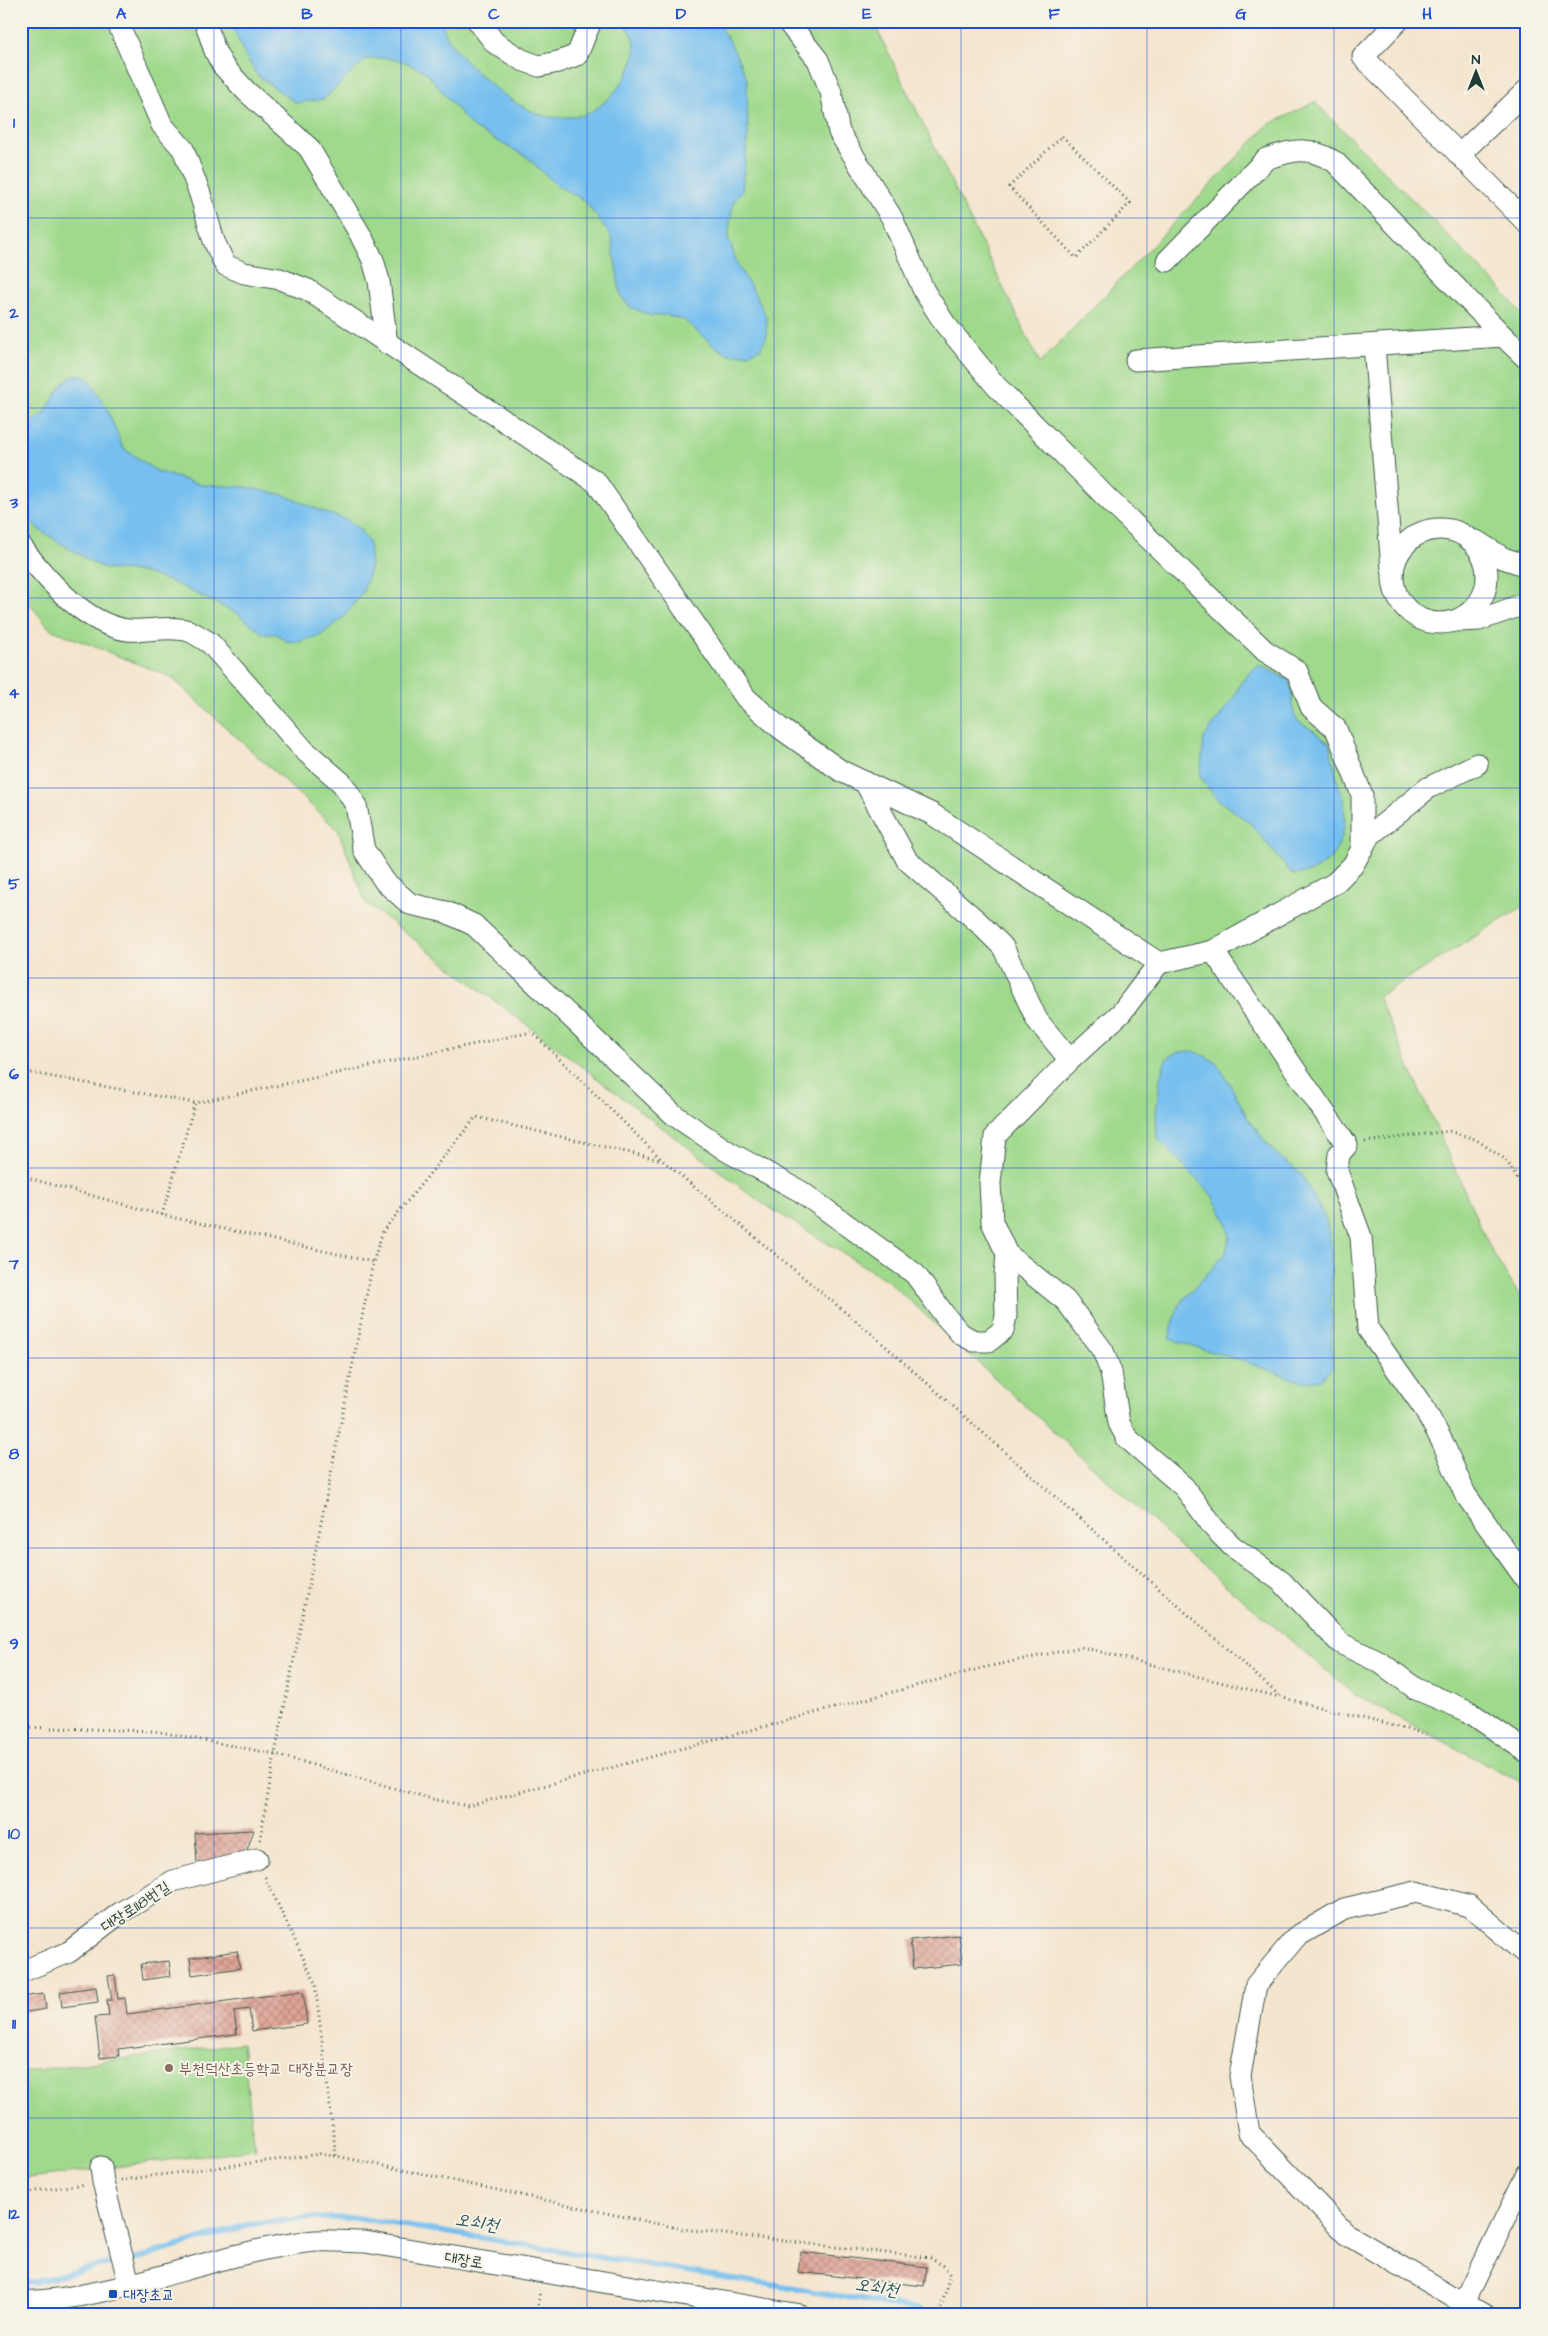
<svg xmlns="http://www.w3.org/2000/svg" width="1548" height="2336" font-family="'Architects Daughter','Poor Story',sans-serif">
	<defs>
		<pattern id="building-cross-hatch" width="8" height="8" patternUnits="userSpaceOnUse" patternTransform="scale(1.25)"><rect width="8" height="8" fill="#e0a497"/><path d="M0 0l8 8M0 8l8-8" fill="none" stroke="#b5877c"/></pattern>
	</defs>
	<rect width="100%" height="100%" fill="#f7f3e8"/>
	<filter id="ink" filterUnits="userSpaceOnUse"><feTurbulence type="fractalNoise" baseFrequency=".02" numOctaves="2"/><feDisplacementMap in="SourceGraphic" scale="10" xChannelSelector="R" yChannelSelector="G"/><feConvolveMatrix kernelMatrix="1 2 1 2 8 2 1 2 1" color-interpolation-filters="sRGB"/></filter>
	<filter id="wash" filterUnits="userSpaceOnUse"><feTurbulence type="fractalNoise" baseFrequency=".0096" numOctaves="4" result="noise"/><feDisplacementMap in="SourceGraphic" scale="20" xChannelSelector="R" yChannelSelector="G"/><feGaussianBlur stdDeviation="1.12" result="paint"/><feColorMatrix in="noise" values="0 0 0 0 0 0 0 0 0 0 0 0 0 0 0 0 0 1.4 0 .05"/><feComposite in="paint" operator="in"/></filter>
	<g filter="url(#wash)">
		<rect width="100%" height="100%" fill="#f4e5ce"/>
		<!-- green -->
		<g fill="#9fd98c" stroke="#5f8b60">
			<path d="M21 21H873L1040 363 1268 125 1315 102 1498 286 1527 320V904L1378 997 1491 1250 1527 1308V1791L1517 1780 1354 1694 1183 1549 888 1281 759 1201 366 903 338 830 171 677 50 629 21 593Z"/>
			<path d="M242 2043 255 2149 21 2179V2072Z"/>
		</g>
		<!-- water -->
		<g fill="#76bfef" stroke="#4a7e92">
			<path d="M230 21H441C444 29 447 39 452 45 471 70 519 113 550 117 559 118 576 117 584 115 609 106 644 64 633 36 632 33 629 30 627 27L628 21H716L730 42 747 78 748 134 742 190 733 203 728 237 738 266 757 297 767 319 766 338 760 349 748 354H728L714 346 684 320 665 315 651 316 630 307 621 297 611 236 584 200 557 186 527 157 472 127 426 72 403 61 386 58 366 59 324 99 296 103 257 75 245 55Z"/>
			<path d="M74 375H83L91 381 108 411 123 448 158 472 202 485 246 487 284 495 329 514 346 519 360 530 369 543 371 565 363 592 343 618 321 635 298 642 286 641 277 634H264L238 614 172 582 142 572 106 569 88 560 38 529 21 509V432L44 413 62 385Z"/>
			<path d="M1260 665 1290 681 1294 715 1300 723 1314 731 1329 743 1339 788 1344 797 1345 825 1342 837 1332 858 1312 872 1293 875 1250 823 1217 799 1200 777 1204 738 1234 697 1241 683 1251 671Z"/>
			<path d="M1194 1051 1216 1062 1230 1084 1249 1120 1272 1150 1302 1175 1326 1219 1331 1244 1332 1368 1321 1379 1302 1382 1243 1361 1169 1339 1178 1306 1225 1254 1230 1237 1226 1221 1212 1195 1157 1138 1156 1114 1160 1079 1166 1059 1178 1052Z"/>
		</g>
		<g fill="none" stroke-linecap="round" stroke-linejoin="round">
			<!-- stream -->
			<path stroke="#76bfef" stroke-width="5.5" d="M21 2282H35L105 2264 140 2258 247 2225 305 2218H358L919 2309 931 2315"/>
		</g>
		<g id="blocks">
			<!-- building -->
			<g fill="url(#building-cross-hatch)">
				<path d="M254 1830 243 1861 197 1864 195 1833Z"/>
				<path d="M959 1935 962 1964 913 1969 910 1940Z"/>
				<path d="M237 1951 240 1968 192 1975 190 1958Z"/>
				<path d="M169 1961 171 1976 143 1980 141 1964Z"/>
				<path d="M115 1975 118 1999 125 1998 127 2014 303 1991 307 2024 252 2031 249 2009 234 2011 237 2034 118 2049 119 2056 100 2058 95 2017 109 2016 107 2000H112L108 1976Z"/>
				<path d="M96 1987 98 2002 62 2007 60 1992Z"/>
				<path d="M44 1994 46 2009 21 2013V1997Z"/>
				<path d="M801 2252 927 2267 924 2286 798 2272Z"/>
			</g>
		</g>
	</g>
	<g filter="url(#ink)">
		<use href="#blocks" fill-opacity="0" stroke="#3f564b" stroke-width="1"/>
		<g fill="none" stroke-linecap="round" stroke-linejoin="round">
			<defs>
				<g id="minor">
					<path d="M117 21 162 125 183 149 200 194 214 241 225 265 244 273 280 279 308 290 596 482 746 698 780 728 841 771 932 814 1159 963 1213 951 1335 883 1353 865 1369 836 1428 788 1477 764"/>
					<path d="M205 21 215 51 223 66 246 91 309 148 360 234 373 260 379 281 387 344"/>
					<path d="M478 21 495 43 522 60 539 66 558 62 577 55 591 21"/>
					<path d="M787 21 818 60 831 92 839 132 892 218 924 291 945 324 996 386 1107 498 1265 651 1297 671 1311 707 1336 729 1362 795V849"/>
					<path d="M1398 21 1363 57 1527 223"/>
					<path d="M1459 155 1527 90"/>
					<path d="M1167 261 1266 159C1294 149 1309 146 1335 162L1503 336"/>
					<path d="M1374 345 1392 569"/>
					<path d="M1136 360 1503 336 1527 359"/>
					<circle cx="1440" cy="576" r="47"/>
					<path d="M1476 541 1503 558 1527 566"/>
					<path d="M21 546C45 578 86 625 128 630 147 632 170 625 189 631 196 634 203 639 210 643L304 750 342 783 356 805 364 850 385 882 410 904 446 912 474 925 674 1115 727 1151 800 1191 915 1274 946 1317 961 1334 974 1341H989L1003 1330 1006 1316 1005 1275 1007 1254"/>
					<path d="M1459 621 1479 620 1527 603"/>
					<path d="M865 782 907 860 978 922 1003 947 1037 1020 1070 1060"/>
					<path d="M1213 951 1347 1145 1339 1154 1337 1171 1361 1237 1368 1329 1424 1408 1443 1443 1465 1494 1527 1581"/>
					<path d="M1159 963 1121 1013 1070 1060 995 1136 990 1183 992 1222 1007 1254 1066 1301 1103 1351 1111 1372 1119 1423 1127 1438 1184 1487 1214 1528 1232 1546 1282 1582 1340 1643 1381 1663 1416 1689 1468 1711 1527 1752"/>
					<path d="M21 1972 69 1952 120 1913 173 1881 257 1859"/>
					<path d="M101 2167 103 2182 129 2283"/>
					<path d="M21 2302C122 2299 216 2251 315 2241 332 2240 349 2242 365 2242L800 2315"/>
					<path d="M1464 2303 1527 2174"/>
					<path d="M1484 2315 1346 2234 1249 2133 1240 2076 1256 1985 1296 1937 1344 1909 1416 1892 1470 1906 1527 1955"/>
				</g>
			</defs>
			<!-- minor casing -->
			<use href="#minor" stroke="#3f564b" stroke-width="23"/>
			<!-- path -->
			<g stroke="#3f564b" stroke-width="3" stroke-dasharray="1 4" stroke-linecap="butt">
				<path d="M1062 136 1130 203 1076 258 1009 187Z"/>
				<path d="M21 1071 195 1103 532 1032 662 1160 874 1336 1281 1697"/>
				<path d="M1365 1142 1449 1131 1475 1139 1506 1160 1527 1194"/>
				<path d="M21 1176 162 1215 373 1262"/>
				<path d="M162 1215 195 1103"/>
				<path d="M21 1727 155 1731 275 1754 432 1799 468 1806 986 1667 1081 1647 1426 1734"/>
				<path d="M260 1840 275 1754 373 1262 383 1231 476 1117 661 1160"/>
				<path d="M265 1877 315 1983 336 2156"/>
				<path d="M121 2180 320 2154 336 2156 682 2229 930 2258 944 2266 950 2275 939 2315"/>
				<path d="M21 2193 85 2184"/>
				<path d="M537 2315 540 2290"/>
			</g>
			<!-- minor -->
			<use href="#minor" stroke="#fff" stroke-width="21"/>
		</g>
	</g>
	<!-- grid -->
	<path fill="none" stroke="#1d4ed8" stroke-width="1" stroke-opacity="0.55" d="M214 21V2315M401 21V2315M587 21V2315M774 21V2315M961 21V2315M1147 21V2315M1334 21V2315M21 218H1527M21 408H1527M21 598H1527M21 788H1527M21 978H1527M21 1168H1527M21 1358H1527M21 1548H1527M21 1738H1527M21 1928H1527M21 2118H1527"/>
	<!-- markers -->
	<circle fill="#8d6e63" stroke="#f7f3e8" stroke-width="2" cx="169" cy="2068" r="5"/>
	<rect fill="#1a4fb4" stroke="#f7f3e8" stroke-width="2" x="108" y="2289" width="10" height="10" rx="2.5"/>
	<g text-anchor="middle" stroke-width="4" stroke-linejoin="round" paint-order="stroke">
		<!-- street labels -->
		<g font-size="16" fill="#1f3d34" stroke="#f7f3e8">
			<text transform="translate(135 1906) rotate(-33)" y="6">대장로118번길</text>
			<text transform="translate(464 2259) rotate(9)" y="6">대장로</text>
		</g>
		<!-- education labels -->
		<g font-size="16" fill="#785e54" stroke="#f7f3e8" text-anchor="start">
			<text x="179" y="2074">부천덕산초등학교 대장분교장</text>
		</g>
		<!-- transit labels -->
		<g font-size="16" fill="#164399" stroke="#f7f3e8" text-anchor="start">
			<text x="123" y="2300">대장초교</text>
		</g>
		<!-- water labels -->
		<g font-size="18" font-style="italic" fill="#305759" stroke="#f7f3e8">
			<text transform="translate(477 2222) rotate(9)" y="6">오쇠천</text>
			<text transform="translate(877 2287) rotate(9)" y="6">오쇠천</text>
		</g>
	</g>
	<!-- margin -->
	<rect width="1548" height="2336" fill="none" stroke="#f7f3e8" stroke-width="55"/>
	<!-- north arrow -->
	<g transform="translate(1476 72)" stroke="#f7f3e8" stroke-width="4" paint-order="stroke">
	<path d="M0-4L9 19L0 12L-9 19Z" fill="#1f3d34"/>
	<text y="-8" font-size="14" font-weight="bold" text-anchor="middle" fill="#1f3d34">N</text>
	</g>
	<rect x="28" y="28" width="1492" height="2280" fill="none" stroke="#1d4ed8" stroke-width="2"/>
	<g font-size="16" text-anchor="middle" font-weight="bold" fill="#1d4ed8">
		<text x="121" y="19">A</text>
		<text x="307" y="19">B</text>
		<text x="494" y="19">C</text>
		<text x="681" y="19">D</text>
		<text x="867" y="19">E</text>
		<text x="1054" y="19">F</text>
		<text x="1241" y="19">G</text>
		<text x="1427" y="19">H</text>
		<text x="14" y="128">1</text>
		<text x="14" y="318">2</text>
		<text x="14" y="508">3</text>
		<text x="14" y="698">4</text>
		<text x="14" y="889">5</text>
		<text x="14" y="1079">6</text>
		<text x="14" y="1269">7</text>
		<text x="14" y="1459">8</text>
		<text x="14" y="1649">9</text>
		<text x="14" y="1839">10</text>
		<text x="14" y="2029">11</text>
		<text x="14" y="2219">12</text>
	</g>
</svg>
